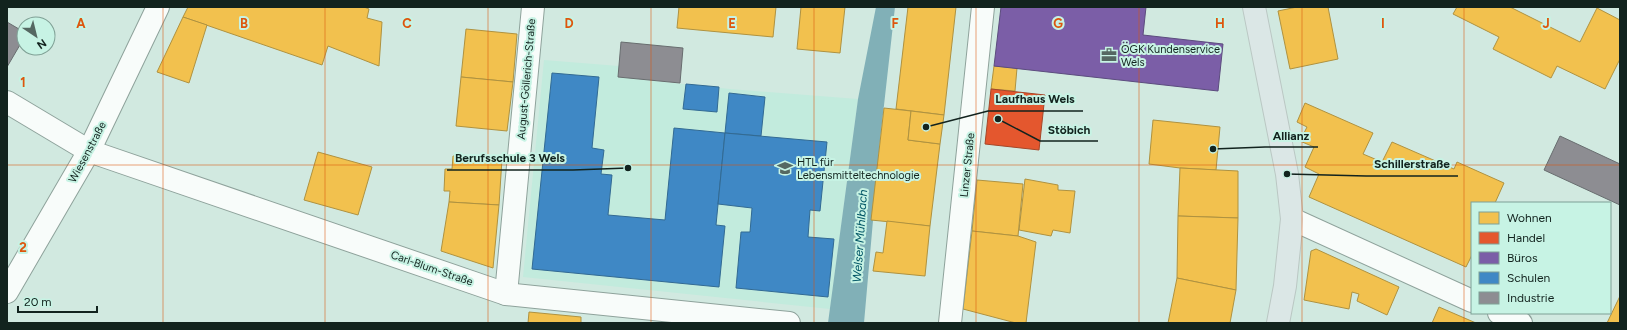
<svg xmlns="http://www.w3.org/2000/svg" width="1627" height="330" font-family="Figtree,sans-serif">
	<rect width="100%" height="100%" fill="#d1e9e0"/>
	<!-- built -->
	<path fill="#c2ebdd" d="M544 60 619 66 618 77 730 89 858 99 830 309 523 277Z"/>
	<!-- water -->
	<path fill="#81b0b7" d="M876 7H895L880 141 864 323H828L858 99Z"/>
	<!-- homes -->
	<g fill="#f2c14e" stroke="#af9240">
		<path d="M188 7H364L369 9 367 18 382 22 379 66 328 46 322 65 183 17Z"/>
		<path d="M679 7H776L773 37 677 28Z"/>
		<path d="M801 7H845L840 53 797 49Z"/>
		<path d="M908 7H956L944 115 896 109Z"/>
		<path d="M1297 7H1328L1338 59 1290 69 1278 11Z"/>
		<path d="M1457 7H1510L1580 42 1597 8 1620 20V59L1605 89 1557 66 1551 78 1493 49 1499 37 1453 14Z"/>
		<path d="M183 17 207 25 189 83 157 72Z"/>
		<path d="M466 29 517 34 513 82 461 77Z"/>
		<path d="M994 66 1017 68 1015 91 991 89Z"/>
		<path d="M461 77 513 82 507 131 456 126Z"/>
		<path d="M1305 103 1373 133 1363 154 1382 162 1392 142 1454 169 1457 162 1504 183 1495 203H1472V255L1466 267 1309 197 1319 174 1305 167 1314 147 1300 141 1307 127 1297 122Z"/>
		<path d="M884 108 911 111 908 140 940 144 930 226 871 220Z"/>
		<path d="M911 111 944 115 940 144 908 140Z"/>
		<path d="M1153 120 1220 127 1216 170 1180 168 1149 164Z"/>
		<path d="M318 152 372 167 358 215 304 200Z"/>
		<path d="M453 156 502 159 499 205 449 202 450 191H444L445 169H452Z"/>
		<path d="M1180 168 1238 171V218L1178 216Z"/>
		<path d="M1025 179 1058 185V190L1075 191 1070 233 1053 230 1051 236 1019 230Z"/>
		<path d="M977 180 1023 184 1018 236 972 231Z"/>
		<path d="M449 202 499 205 493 268 441 251Z"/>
		<path d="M1178 216 1238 218 1236 290 1177 278Z"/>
		<path d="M887 221 930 226 925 276 873 271 876 252 883 253Z"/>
		<path d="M972 231 1018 236 1036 242 1026 323H1016L963 309Z"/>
		<path d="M1316 249 1399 287 1387 315 1357 301 1359 294 1352 292 1349 309 1304 300 1311 251Z"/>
		<path d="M1177 278 1236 290 1230 323H1168Z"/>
		<path d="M1620 296V323H1607Z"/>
		<path d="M1439 307 1476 323H1432Z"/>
		<path d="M529 312 581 317V323H528Z"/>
	</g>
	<!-- shops -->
	<path fill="#e4572e" stroke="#a54729" d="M991 89 1045 95 1039 150 985 144Z"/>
	<!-- offices -->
	<path fill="#7b5ea7" stroke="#5c4c7e" d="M1001 7H1146L1143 35 1223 44 1218 91 994 66Z"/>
	<!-- schools -->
	<g fill="#3f88c5" stroke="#326a93">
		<path d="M552 73 599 77 592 148 604 150 601 174 612 175 608 215 665 220 674 128 725 133 716 225 725 226 719 287 532 269Z"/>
		<path d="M686 84 719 87 717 112 683 109Z"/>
		<path d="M729 93 765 97 761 136 725 133Z"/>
		<path d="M725 133 827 142 820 211 810 210 808 237 834 239 828 297 736 288 741 232H750L752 208 718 204Z"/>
	</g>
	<!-- industry -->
	<g fill="#8d8d92" stroke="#686d6f">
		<path d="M7 22 24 32V38L7 67Z"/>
		<path d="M621 42 683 48 680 83 618 77Z"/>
		<path d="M1560 136 1620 164V205L1544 170Z"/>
	</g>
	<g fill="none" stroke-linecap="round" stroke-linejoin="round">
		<defs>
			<g id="minor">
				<path d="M7 102 89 151 506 294 789 323"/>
				<path d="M1292 219 1472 301"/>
				<path d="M7 292 89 151 158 7"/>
				<path d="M506 294 533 7"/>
				<path d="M1499 313 1521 323"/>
				<path d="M950 323 983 7"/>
			</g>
			<path id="major" d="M1254 7 1287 174 1292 219 1285 286 1278 323"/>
		</defs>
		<!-- minor casing -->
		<use href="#minor" stroke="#8ea29b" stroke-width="24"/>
		<!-- major casing -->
		<use href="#major" stroke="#bac7c3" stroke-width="24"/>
		<!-- minor -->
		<use href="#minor" stroke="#f8fcfa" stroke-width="22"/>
		<!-- major -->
		<use href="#major" stroke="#dbe7e6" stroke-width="22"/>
	</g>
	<!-- grid -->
	<path fill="none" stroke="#dd560d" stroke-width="1" stroke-opacity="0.55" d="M163 7V323M325 7V323M488 7V323M651 7V323M814 7V323M976 7V323M1139 7V323M1302 7V323M1464 7V323M7 165H1620"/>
	<!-- icons -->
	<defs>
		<symbol id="office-bare" viewBox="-9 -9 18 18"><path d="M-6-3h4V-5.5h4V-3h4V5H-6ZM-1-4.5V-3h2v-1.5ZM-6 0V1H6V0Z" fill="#556862" stroke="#c7f3e4" stroke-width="2.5" paint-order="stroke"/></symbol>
		<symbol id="school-bare" viewBox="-9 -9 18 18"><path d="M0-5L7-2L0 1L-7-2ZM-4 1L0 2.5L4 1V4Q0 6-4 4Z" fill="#556862" stroke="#c7f3e4" stroke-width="2.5" paint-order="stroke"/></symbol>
	</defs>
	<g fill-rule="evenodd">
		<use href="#office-bare" x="1098" y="44" width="22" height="22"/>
		<use href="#school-bare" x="774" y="157" width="22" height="22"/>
	</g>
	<g text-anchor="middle" stroke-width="4" stroke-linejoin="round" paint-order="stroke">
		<!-- poi labels -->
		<g font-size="11" fill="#12231e" stroke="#c7f3e4" text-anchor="start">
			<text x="1121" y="53">ÖGK Kundenservice<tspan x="1121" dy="13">Wels</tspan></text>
			<text x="797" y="166">HTL für<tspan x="797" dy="13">Lebensmitteltechnologie</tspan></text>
		</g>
		<!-- street labels -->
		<g font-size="11" fill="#12231e" stroke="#c7f3e4">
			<text transform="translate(526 79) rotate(-85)" y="4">August-Göllerich-Straße</text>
			<text transform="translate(87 152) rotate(-62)" y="4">Wiesenstraße</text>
			<text transform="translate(967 165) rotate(-84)" y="4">Linzer Straße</text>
			<text transform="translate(432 268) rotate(19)" y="4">Carl-Blum-Straße</text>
		</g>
		<!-- water labels -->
		<g font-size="12" font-style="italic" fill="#005565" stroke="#c7f3e4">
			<text transform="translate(860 236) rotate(-86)" y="4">Welser Mühlbach</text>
		</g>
	</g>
	<g font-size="13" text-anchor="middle" font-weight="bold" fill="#dd560d" stroke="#c7f3e4" stroke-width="4" stroke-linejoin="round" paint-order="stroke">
		<text x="81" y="28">A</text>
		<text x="244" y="28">B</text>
		<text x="407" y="28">C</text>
		<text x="569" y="28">D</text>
		<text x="732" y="28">E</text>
		<text x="895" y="28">F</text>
		<text x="1058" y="28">G</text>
		<text x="1220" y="28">H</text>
		<text x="1383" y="28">I</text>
		<text x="1546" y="28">J</text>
		<text x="23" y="87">1</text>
		<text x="23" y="252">2</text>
	</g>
	<!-- callouts -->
	<path fill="none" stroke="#12231e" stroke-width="1.5" d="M926 127L988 111H1083M998 119L1040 141H1098M1213 149L1265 147H1318M628 168L573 170H447M1287 174L1366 176H1458"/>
	<g fill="#12231e" stroke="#c7f3e4" stroke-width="1.5">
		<circle cx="926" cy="127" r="4"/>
		<circle cx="998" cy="119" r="4"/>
		<circle cx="1213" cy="149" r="4"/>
		<circle cx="628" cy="168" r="4"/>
		<circle cx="1287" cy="174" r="4"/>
	</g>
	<g font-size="12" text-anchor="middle" font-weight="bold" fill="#12231e" stroke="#c7f3e4" stroke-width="4" stroke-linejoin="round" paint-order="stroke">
		<text x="1035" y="103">Laufhaus Wels</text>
		<text x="1069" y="134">Stöbich</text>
		<text x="1291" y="140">Allianz</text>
		<text x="510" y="162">Berufsschule 3 Wels</text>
		<text x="1412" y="168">Schillerstraße</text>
	</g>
	<!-- border -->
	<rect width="1627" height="330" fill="none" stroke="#12231e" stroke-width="16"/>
	<!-- legend -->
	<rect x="1471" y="202" width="140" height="112" fill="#c7f3e4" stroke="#7fa095"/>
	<rect x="1479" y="212" width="20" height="12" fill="#f2c14e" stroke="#7fa095"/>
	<text x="1507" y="222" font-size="12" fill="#12231e">Wohnen</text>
	<rect x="1479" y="232" width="20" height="12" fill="#e4572e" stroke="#7fa095"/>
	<text x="1507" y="242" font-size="12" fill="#12231e">Handel</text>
	<rect x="1479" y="252" width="20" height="12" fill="#7b5ea7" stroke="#7fa095"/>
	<text x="1507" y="262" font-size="12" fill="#12231e">Büros</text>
	<rect x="1479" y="272" width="20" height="12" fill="#3f88c5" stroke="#7fa095"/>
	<text x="1507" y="282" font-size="12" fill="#12231e">Schulen</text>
	<rect x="1479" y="292" width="20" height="12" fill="#8d8d92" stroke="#7fa095"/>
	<text x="1507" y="302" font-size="12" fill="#12231e">Industrie</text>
	<!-- north arrow -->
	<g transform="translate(36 36) rotate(145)"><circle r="19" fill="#c7f3e4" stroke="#7fa095"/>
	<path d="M0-3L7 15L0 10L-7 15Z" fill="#556862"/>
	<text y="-6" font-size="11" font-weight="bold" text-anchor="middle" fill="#12231e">N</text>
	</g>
	<!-- scale -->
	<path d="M18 306v6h79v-6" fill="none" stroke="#12231e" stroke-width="2"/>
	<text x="24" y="306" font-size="12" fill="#12231e" stroke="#c7f3e4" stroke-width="3" paint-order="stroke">20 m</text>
</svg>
